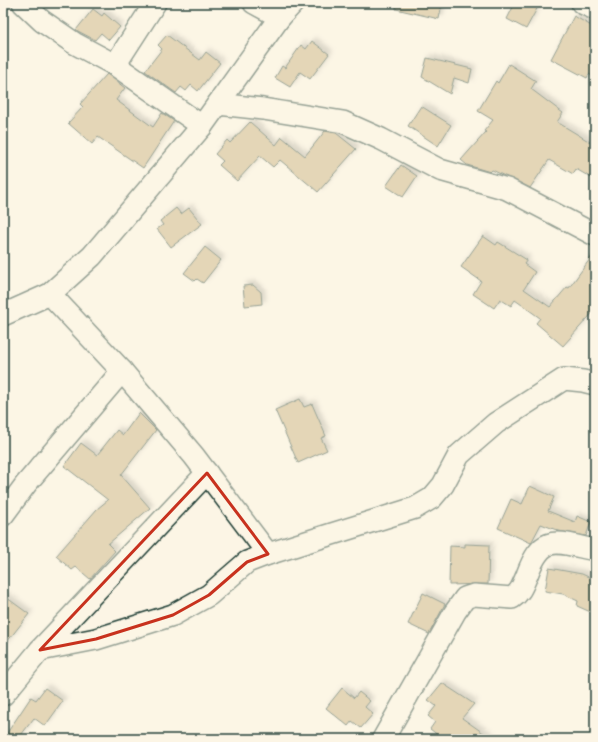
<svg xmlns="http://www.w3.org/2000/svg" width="598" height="742" font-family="Sriracha,sans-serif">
	<defs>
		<filter id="shadow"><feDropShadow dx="3.5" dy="-3.5" stdDeviation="2" flood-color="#0004"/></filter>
	</defs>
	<rect width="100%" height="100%" fill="#fcf5e5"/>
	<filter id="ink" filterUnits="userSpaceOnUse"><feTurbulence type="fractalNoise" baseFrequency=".025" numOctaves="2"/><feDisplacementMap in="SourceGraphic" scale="8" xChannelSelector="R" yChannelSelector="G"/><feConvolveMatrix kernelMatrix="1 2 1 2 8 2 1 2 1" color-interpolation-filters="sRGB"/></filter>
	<g filter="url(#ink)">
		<!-- building -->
		<g fill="#c7af7f" stroke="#1f3d34" filter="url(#shadow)">
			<path d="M396 3H442L439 19 396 9Z"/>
			<path d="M515 3H540L526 29 507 19Z"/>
			<path d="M93 9 102 16 104 13 120 27 109 40 101 33 95 40 76 30Z"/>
			<path d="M574 16 595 28V78L589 74 587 78 551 59Z"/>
			<path d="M167 35 200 60 206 52 220 63 198 91 191 85 186 91 181 87 176 93 145 71 162 49 158 45Z"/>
			<path d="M312 41 329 54 310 79 300 72 290 87 275 78 282 66 285 68 301 45 306 49Z"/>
			<path d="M427 58 472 69 469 83 454 78 450 94 422 77Z"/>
			<path d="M509 64 536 81 531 89 563 113 557 122 595 145V180L576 169 573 174 549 160 530 188 492 170 490 172 467 165 461 160 486 132 484 131 493 120 478 111 496 81 498 83Z"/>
			<path d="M107 74 125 88 116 100 153 127 162 113 174 121 143 168 98 137 92 144 68 123 83 107 80 104Z"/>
			<path d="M421 106 451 125 438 146 408 126Z"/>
			<path d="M250 122 276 145 282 137 305 156 325 131 336 133 356 149 318 192 280 160 273 167 260 156 237 181 219 165 223 161 215 154 227 140 230 143Z"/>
			<path d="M401 165 417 176 403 197 386 186Z"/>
			<path d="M176 208 181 214 189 208 202 224 171 247 157 229 163 225 160 221Z"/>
			<path d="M483 236 496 245 498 242 527 260 524 264 535 272 524 289 550 307 567 287 569 288 595 252V310L563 346 536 323 540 318 515 300 511 306 500 299 494 308 473 294 481 281 461 267Z"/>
			<path d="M205 247 221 260 203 283 197 279 195 281 184 273Z"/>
			<path d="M253 285 261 292 262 304 245 306 243 286Z"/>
			<path d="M300 399 304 407 312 404 326 436 321 438 327 450 298 463 275 410Z"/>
			<path d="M139 413 156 430 121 475 150 508 108 544 115 551 90 579 76 567 72 570 56 556 97 509 108 500 64 466 81 443 97 455 117 430 123 435Z"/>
			<path d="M530 486 554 497 548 511 575 522 577 516 591 522 586 536 559 531 541 524 531 543 498 528 511 499 522 504Z"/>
			<path d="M465 544 489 545 488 584 449 585 450 546 465 547Z"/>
			<path d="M549 568 582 574 595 580V614L577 606 578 601 563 594 545 591Z"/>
			<path d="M423 593 445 604 429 634 408 624Z"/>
			<path d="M3 595 29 614 3 647Z"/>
			<path d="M442 683 474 704 462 718 492 739H443L430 729 435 722 428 716 436 706 428 700Z"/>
			<path d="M45 688 63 701 45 726 34 718 18 739H3L31 697 36 700Z"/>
			<path d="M342 688 354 698 359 692 370 701 365 707 373 714 361 728 352 721 348 726 326 708Z"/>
		</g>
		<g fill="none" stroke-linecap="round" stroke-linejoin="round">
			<defs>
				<g id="minor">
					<path d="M23 3 42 21 74 43 115 65 202 126"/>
					<path d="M254 3 280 17"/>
					<path d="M582 3 595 9"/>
					<path d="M115 65 155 3"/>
					<path d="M218 104 263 109 343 122 381 139 440 170 507 189 595 235"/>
					<path d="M50 294 122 371 194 456 268 554"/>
					<path d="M3 315 50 294 92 256 202 126 280 17 293 3"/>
					<path d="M3 515 26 484 122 371"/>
					<path d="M40 650 96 639 173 615 209 595 247 562 268 554 415 508 432 498 443 485 459 455 496 423 564 379 583 381 595 384"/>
					<path d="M3 695 40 650 207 473"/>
					<path d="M383 739 455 612 465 598 474 595 512 598C521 592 523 584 527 575 543 532 556 542 595 550"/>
				</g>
			</defs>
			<!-- minor casing -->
			<use href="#minor" stroke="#1f3d34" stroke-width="24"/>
			<!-- minor -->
			<use href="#minor" stroke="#fcf5e5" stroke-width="21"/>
		</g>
	</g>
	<!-- marked area -->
	<path d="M0 0H598V742H0ZM207 473 268 554 247 562 209 595 173 615 96 639 40 650Z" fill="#fcf5e5" fill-opacity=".55" fill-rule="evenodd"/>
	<path fill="none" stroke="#c8321e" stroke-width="3" stroke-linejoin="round" d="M207 473 268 554 247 562 209 595 173 615 96 639 40 650Z"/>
	<!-- margin -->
	<rect width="598" height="742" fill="none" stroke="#fcf5e5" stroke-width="16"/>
	<rect x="8" y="8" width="582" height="726" fill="none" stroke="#1f3d34" stroke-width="1.5" filter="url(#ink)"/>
</svg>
